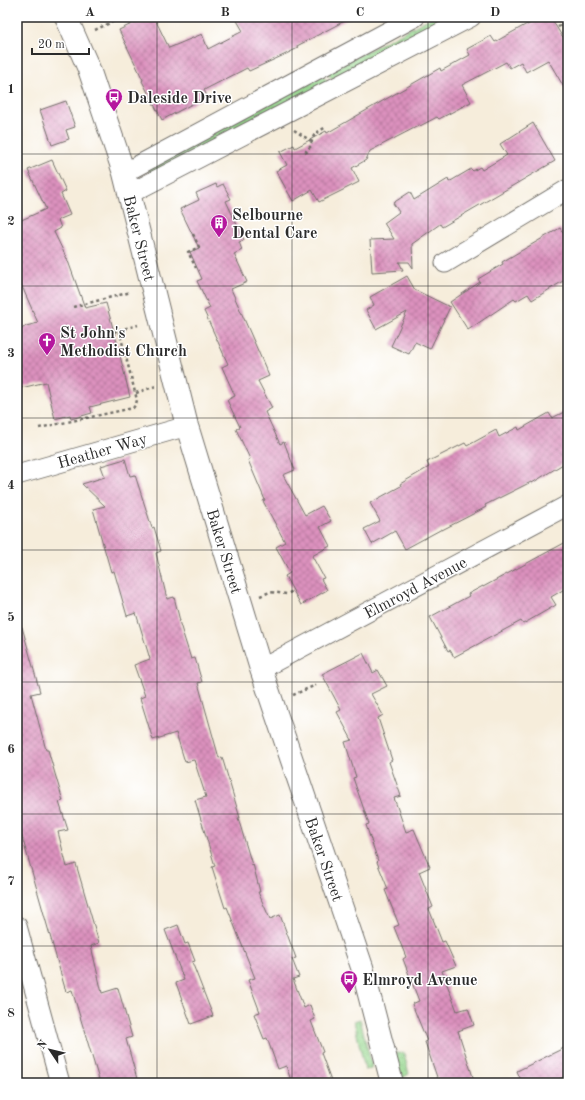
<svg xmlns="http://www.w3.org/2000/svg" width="585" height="1100" font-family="'Old Standard TT',serif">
	<defs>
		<pattern id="grass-dots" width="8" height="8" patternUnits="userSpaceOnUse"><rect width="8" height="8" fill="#97d88e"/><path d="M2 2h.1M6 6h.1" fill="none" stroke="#82ba7b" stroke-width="1.8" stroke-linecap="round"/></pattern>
		<pattern id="building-cross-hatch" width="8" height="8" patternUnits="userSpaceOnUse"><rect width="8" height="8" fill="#dc91be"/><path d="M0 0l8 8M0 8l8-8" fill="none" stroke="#b3779b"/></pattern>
	</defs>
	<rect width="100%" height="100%" fill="#fff"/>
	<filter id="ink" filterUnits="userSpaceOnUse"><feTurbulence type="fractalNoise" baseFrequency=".025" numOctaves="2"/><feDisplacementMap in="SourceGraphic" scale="8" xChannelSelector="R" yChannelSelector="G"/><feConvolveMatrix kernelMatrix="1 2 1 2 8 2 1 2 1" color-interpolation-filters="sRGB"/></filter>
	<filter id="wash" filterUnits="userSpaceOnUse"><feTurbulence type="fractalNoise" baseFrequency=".012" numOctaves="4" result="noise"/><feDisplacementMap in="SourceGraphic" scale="16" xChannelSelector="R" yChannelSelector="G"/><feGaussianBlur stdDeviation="0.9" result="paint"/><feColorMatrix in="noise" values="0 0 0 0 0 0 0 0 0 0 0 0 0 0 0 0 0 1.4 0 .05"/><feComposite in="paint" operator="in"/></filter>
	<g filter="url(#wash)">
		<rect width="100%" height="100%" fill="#f6eddb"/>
		<!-- grass -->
		<g fill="url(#grass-dots)" stroke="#61825c">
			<path d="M432 17H453L333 79 326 73Z"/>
			<path d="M322 76 329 82 152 176 148 167Z"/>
			<path d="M360 1019 372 1066 370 1069 365 1070 354 1021Z"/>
			<path d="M395 1053H404L409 1074 402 1078Z"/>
		</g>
		<g id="blocks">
			<!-- building -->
			<g fill="url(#building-cross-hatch)">
				<path d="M146 17H154L169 48 202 34 208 49 243 31 235 17H352L297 46 298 48 284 55 249 71 247 68 204 90 207 96 162 120 142 81 143 80 119 30Z"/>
				<path d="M543 17H553L554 23 562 36 564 38 568 49V94L548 60 526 72 521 62 510 68 506 62 462 85 471 102 439 119 437 117 420 126V125L370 151 366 160 352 168 359 182 319 202 312 190 293 201 276 171 287 165 280 152 294 145 295 148 326 131 327 133 440 68 441 71 470 55 467 49 491 36 495 42 527 24V25Z"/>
				<path d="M66 101 75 127 66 130 69 139 52 145 40 110Z"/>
				<path d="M533 123 555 161 442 227 440 224 412 244 413 268 409 262H399L403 270 372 272 370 240 394 239 384 223 399 212 393 203 410 192 414 200 448 179 449 182 471 169 473 171 480 167 482 170 507 155 500 144Z"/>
				<path d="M52 160 66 191 61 194 70 215 58 220 61 228 54 232 68 261 85 308 106 303 116 339 130 397 90 407 92 413 71 419 70 415 55 419 46 382 17 389V332L26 326 38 323 17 275V222L46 209 28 170Z"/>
				<path d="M216 184 217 187 223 184 231 199 226 201 244 240 239 242 242 250 234 254 247 282 231 289 269 376 258 381 272 408 265 412 280 444 284 442 295 470 283 475 305 515 322 506 331 521 320 527 330 546 312 556 324 578 321 579 327 590 301 605 285 576 290 573 276 547 285 542 263 501 265 500 248 460 250 459 236 429 240 427 227 400 235 396 222 367 228 364 204 311 210 308 197 281 202 279 190 252 199 248 180 209 199 200 196 193Z"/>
				<path d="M560 228 563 233 568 230V278L532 300 528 294 516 301 514 299 468 330 450 302 480 282 478 279 503 264 502 262Z"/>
				<path d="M407 276 415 290 450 307 430 349 415 342 409 354 391 346 407 312 376 329 366 310 374 305 370 297Z"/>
				<path d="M568 410V461L532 483 531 482 485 505 486 507 473 514 442 530V529L405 549 395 531 372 544 364 529 380 521 370 503 401 486 400 484 429 467 427 462 465 443 467 446 496 430 499 437 518 427 519 430 549 413 552 418Z"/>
				<path d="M125 459 130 476 135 475 152 528 154 527 161 551 156 553 167 599 174 597 180 621H179L191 659 195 658 202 682 198 683 219 758 222 757 240 818H238L252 865 253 864 260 892H258L270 919 280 915 296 958 292 959 299 977 293 979 304 1008 310 1005 315 1019 311 1021 323 1052 321 1053 332 1083H292L286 1066 278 1069 267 1038 264 1039 254 1014 260 1012 248 980 255 978 227 907 225 908 212 867 215 866 195 800 206 797 194 760 185 762 176 733 153 740 140 698 145 696 134 665 150 659 136 613 127 616 114 571 111 572 93 509 105 506 82 484 105 477 101 466Z"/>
				<path d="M568 541V587L551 597 556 605 523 624 521 621 454 657 450 650 448 651 430 617 469 596 468 594 483 586V587Z"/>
				<path d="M17 627H22L40 692 31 694 46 750H48L63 801 59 802 68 830 58 832 67 867 76 864 99 943 91 946 102 993 118 988 132 1037 126 1039 137 1079 124 1083H100L72 990 66 992 17 819H19L17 812Z"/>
				<path d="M363 653 373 673 378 670 387 686 371 694 383 715 378 718 392 760 389 762 401 796 394 798 406 832 414 829 430 867 419 872 433 907 429 909 442 942 445 941 456 966 442 971 457 1011 468 1008 474 1025 458 1031 475 1083H439L425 1042 427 1041 412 1004 419 1001 403 959 406 957 394 927 399 925 385 890 388 889 377 862 378 861 366 825 369 824 353 778 356 777 345 742 352 740 337 712 341 710 322 674Z"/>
				<path d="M178 925 185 944 188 943 195 961 192 962 213 1016 191 1024 176 983 184 980 165 930Z"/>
				<path d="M568 1046V1075L550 1083H522L517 1071Z"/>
			</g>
		</g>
	</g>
	<g filter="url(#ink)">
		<use href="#blocks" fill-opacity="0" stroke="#726f69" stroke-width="1"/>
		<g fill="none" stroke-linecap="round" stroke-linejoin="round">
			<defs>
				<g id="minor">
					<path d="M124 173 415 17"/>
					<path d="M129 194 471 17"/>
					<path d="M445 263 568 189"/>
					<path d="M17 475 187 426"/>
					<path d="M261 669 568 505"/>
					<path d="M17 926 60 1083"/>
				</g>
				<path id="tertiary" d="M66 17 89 69 124 173 187 426 261 669 362 967 392 1083"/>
			</defs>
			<!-- minor casing -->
			<use href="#minor" stroke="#726f69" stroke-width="21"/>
			<!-- tertiary casing -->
			<use href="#tertiary" stroke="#726f69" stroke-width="24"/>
			<!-- path -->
			<g stroke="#726f69" stroke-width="2.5" stroke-dasharray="3 3" stroke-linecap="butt">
				<path d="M558 27 564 24 568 17"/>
				<path d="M95 30 123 17"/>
				<path d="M294 130 311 141"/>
				<path d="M307 153 306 151 311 146C313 133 315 134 326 127"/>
				<path d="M193 234 199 247 188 252 196 268"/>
				<path d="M73 307 131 292"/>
				<path d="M119 330 138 325"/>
				<path d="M136 393 156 386"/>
				<path d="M39 428 133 408 136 404 137 400 119 330 114 332"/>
				<path d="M260 596 270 592 287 594 293 591"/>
				<path d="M293 695 316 685"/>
			</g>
			<!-- minor -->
			<use href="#minor" stroke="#fff" stroke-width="19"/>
			<!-- tertiary -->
			<use href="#tertiary" stroke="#fff" stroke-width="22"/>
		</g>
	</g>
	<!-- grid -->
	<path fill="none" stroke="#2b2b2b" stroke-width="1" stroke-opacity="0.55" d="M157 17V1083M292 17V1083M428 17V1083M17 154H568M17 286H568M17 418H568M17 550H568M17 682H568M17 814H568M17 946H568"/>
	<!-- icons -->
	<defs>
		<symbol id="bus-pin" viewBox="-11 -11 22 30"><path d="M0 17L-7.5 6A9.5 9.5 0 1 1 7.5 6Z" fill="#b5179e" stroke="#fff"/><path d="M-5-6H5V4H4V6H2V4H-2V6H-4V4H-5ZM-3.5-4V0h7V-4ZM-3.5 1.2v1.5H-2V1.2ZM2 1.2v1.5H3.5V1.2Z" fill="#fff"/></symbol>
		<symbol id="building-pin" viewBox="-11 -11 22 30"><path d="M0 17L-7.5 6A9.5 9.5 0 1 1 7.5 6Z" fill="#b5179e" stroke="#fff"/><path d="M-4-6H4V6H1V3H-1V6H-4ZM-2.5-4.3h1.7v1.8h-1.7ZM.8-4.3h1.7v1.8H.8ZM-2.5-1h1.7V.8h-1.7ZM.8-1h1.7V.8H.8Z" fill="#fff"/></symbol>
		<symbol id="church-pin" viewBox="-11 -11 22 30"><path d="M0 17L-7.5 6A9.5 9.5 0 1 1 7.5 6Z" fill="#b5179e" stroke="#fff"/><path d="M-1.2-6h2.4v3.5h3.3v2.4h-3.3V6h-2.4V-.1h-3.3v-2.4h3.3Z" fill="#fff"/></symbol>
	</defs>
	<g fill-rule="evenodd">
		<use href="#bus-pin" x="104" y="87" width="20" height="27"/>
		<use href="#building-pin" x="209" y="213" width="20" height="27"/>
		<use href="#church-pin" x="37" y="331" width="20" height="27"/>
		<use href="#bus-pin" x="339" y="969" width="20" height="27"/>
	</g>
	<g text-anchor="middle" stroke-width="3" stroke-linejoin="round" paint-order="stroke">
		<!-- poi labels -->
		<g font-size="16" font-weight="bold" fill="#2b2b2b" stroke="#fff" text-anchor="start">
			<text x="127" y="103">Daleside Drive</text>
			<text x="232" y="220">Selbourne<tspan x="232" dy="18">Dental Care</tspan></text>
			<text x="60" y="338">St John's<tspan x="60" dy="18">Methodist Church</tspan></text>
			<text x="362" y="985">Elmroyd Avenue</text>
		</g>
		<!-- street labels -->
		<g font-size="16" fill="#2b2b2b" stroke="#fff">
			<text transform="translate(140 238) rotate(76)" y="6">Baker Street</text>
			<text transform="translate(102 450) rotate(-16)" y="6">Heather Way</text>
			<text transform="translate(225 551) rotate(73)" y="6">Baker Street</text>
			<text transform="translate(415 587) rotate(-28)" y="6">Elmroyd Avenue</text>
			<text transform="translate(325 859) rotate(71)" y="6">Baker Street</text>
		</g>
	</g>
	<!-- margin -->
	<rect width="585" height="1100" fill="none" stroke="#fff" stroke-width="44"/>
	<!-- north arrow -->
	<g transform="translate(50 1050) rotate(305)" stroke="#ffffff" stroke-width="3" paint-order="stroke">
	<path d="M0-3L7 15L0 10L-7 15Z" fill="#2b2b2b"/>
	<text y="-6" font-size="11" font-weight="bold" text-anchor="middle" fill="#2b2b2b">N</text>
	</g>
	<!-- scale -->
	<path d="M32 48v6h57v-6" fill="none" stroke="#2b2b2b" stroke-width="2"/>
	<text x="38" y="48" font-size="12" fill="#2b2b2b" stroke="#ffffff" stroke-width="3" paint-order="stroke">20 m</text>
	<rect x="22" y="22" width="541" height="1056" fill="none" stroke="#2b2b2b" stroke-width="1.5"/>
	<g font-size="13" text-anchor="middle" font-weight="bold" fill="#2b2b2b">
		<text x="90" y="16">A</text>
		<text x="225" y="16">B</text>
		<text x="360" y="16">C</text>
		<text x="495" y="16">D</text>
		<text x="11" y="93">1</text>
		<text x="11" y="225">2</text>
		<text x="11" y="357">3</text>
		<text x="11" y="489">4</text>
		<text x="11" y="621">5</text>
		<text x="11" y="753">6</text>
		<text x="11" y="885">7</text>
		<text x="11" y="1017">8</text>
	</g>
</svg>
